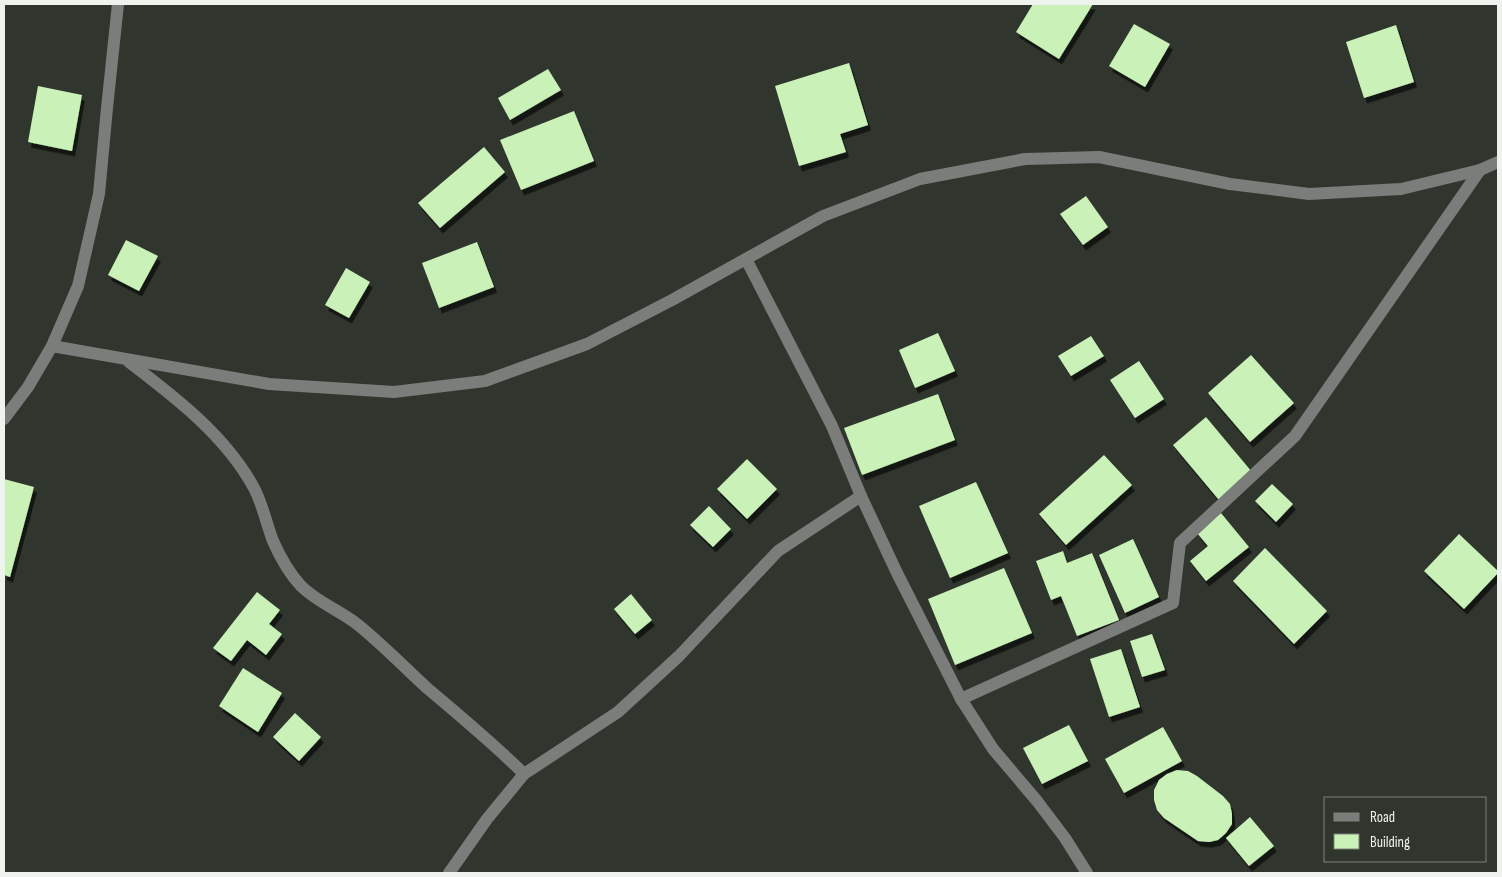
<svg xmlns="http://www.w3.org/2000/svg" width="1502" height="877" font-family="'Sofia Sans Condensed',sans-serif">
	<defs>
		<filter id="shadow"><feDropShadow dx="3" dy="5.5" stdDeviation="0" flood-color="#0009"/></filter>
	</defs>
	<rect width="100%" height="100%" fill="#30362d"/>
	<!-- building -->
	<g fill="#caf2b8" filter="url(#shadow)">
		<path d="M1033 4H1093L1059 59 1016 32Z"/>
		<path d="M1134 24 1170 44 1145 87 1109 66Z"/>
		<path d="M1396 25 1414 82 1364 98 1346 42Z"/>
		<path d="M849 63 868 125 840 134 846 152 799 166 775 86Z"/>
		<path d="M548 69 561 90 510 120 498 98Z"/>
		<path d="M38 86 82 95 72 151 28 142Z"/>
		<path d="M574 111 594 161 521 190 500 140Z"/>
		<path d="M484 147 505 172 440 228 418 203Z"/>
		<path d="M1086 196 1108 227 1083 245 1060 214Z"/>
		<path d="M126 240 158 256 139 291 108 275Z"/>
		<path d="M477 242 494 287 439 308 422 263Z"/>
		<path d="M346 268 370 282 349 318 325 305Z"/>
		<path d="M938 333 955 371 915 388 899 350Z"/>
		<path d="M1091 336 1104 356 1071 376 1058 356Z"/>
		<path d="M1251 355 1294 403 1250 442 1208 393Z"/>
		<path d="M1139 361 1164 399 1135 418 1110 380Z"/>
		<path d="M938 394 955 440 862 475 844 428Z"/>
		<path d="M1206 417 1252 472 1219 500 1173 445Z"/>
		<path d="M1104 455 1132 485 1066 545 1039 514Z"/>
		<path d="M747 459 777 489 747 519 717 489Z"/>
		<path d="M4 479 34 487 10 577 4 575Z"/>
		<path d="M976 482 1008 553 950 578 919 506Z"/>
		<path d="M1272 484 1293 504 1276 522 1255 501Z"/>
		<path d="M709 506 731 529 713 547 690 525Z"/>
		<path d="M1221 513 1249 547 1206 581 1190 561 1208 546 1197 533Z"/>
		<path d="M1459 534 1498 571V573L1464 609 1424 571Z"/>
		<path d="M1133 539 1159 597 1125 613 1099 555Z"/>
		<path d="M1265 548 1327 611 1294 644 1233 581Z"/>
		<path d="M1063 551 1067 563 1092 553 1119 620 1077 636 1061 596 1051 600 1036 561Z"/>
		<path d="M1004 568 1032 633 955 665 928 599Z"/>
		<path d="M257 592 280 610 269 624 282 634 266 655 247 640 231 661 213 648Z"/>
		<path d="M631 594 652 620 635 634 614 609Z"/>
		<path d="M1152 634 1165 670 1142 677 1130 641Z"/>
		<path d="M1121 649 1140 707 1109 717 1090 659Z"/>
		<path d="M243 668 282 693 258 732 219 706Z"/>
		<path d="M295 713 321 737 299 761 273 737Z"/>
		<path d="M1069 725 1088 761 1042 784 1023 748Z"/>
		<path d="M1163 727 1182 761 1124 793 1105 759Z"/>
		<path d="M1177 770 1188 771 1197 776 1223 796 1230 804 1232 814V824L1226 833 1218 840 1209 842 1198 841 1164 818 1157 810 1154 800V790L1159 780 1167 774Z"/>
		<path d="M1250 817 1274 846 1249 866 1226 838Z"/>
	</g>
	<g fill="none" stroke-linecap="round" stroke-linejoin="round">
		<!-- minor -->
		<g stroke="#7a7d79" stroke-width="12">
			<path d="M746 259 832 426 861 496 897 573 961 699 993 749 1037 801 1065 838 1087 873"/>
			<path d="M52 346 269 384 394 392 485 381 587 344 672 300 823 216 920 179 1025 159 1099 157 1230 184 1309 194 1401 189 1480 170 1498 162"/>
			<path d="M129 362C175 397 226 436 254 488 263 505 266 523 273 541 280 557 289 573 301 586 317 602 339 610 357 624 382 644 404 667 427 688 460 716 493 743 524 774"/>
			<path d="M4 419 28 387 52 346 78 286 99 194 107 108 118 4"/>
			<path d="M961 699 1173 603 1180 543 1295 436 1480 170"/>
			<path d="M449 873 487 819 524 774 618 712 679 656 778 551 861 496"/>
		</g>
	</g>
	<!-- border -->
	<rect width="1502" height="877" fill="none" stroke="#eff3ed" stroke-width="10"/>
	<!-- legend -->
	<rect x="1324" y="797" width="162" height="65" fill="#30362d" stroke="#7c827a"/>
	<rect x="1334" y="813" width="25" height="8" fill="#7a7d79" stroke="#7c827a"/>
	<text x="1370" y="822" font-size="15" fill="#eff3ed">Road</text>
	<rect x="1334" y="834" width="25" height="15" fill="#caf2b8" stroke="#7c827a"/>
	<text x="1370" y="847" font-size="15" fill="#eff3ed">Building</text>
</svg>
